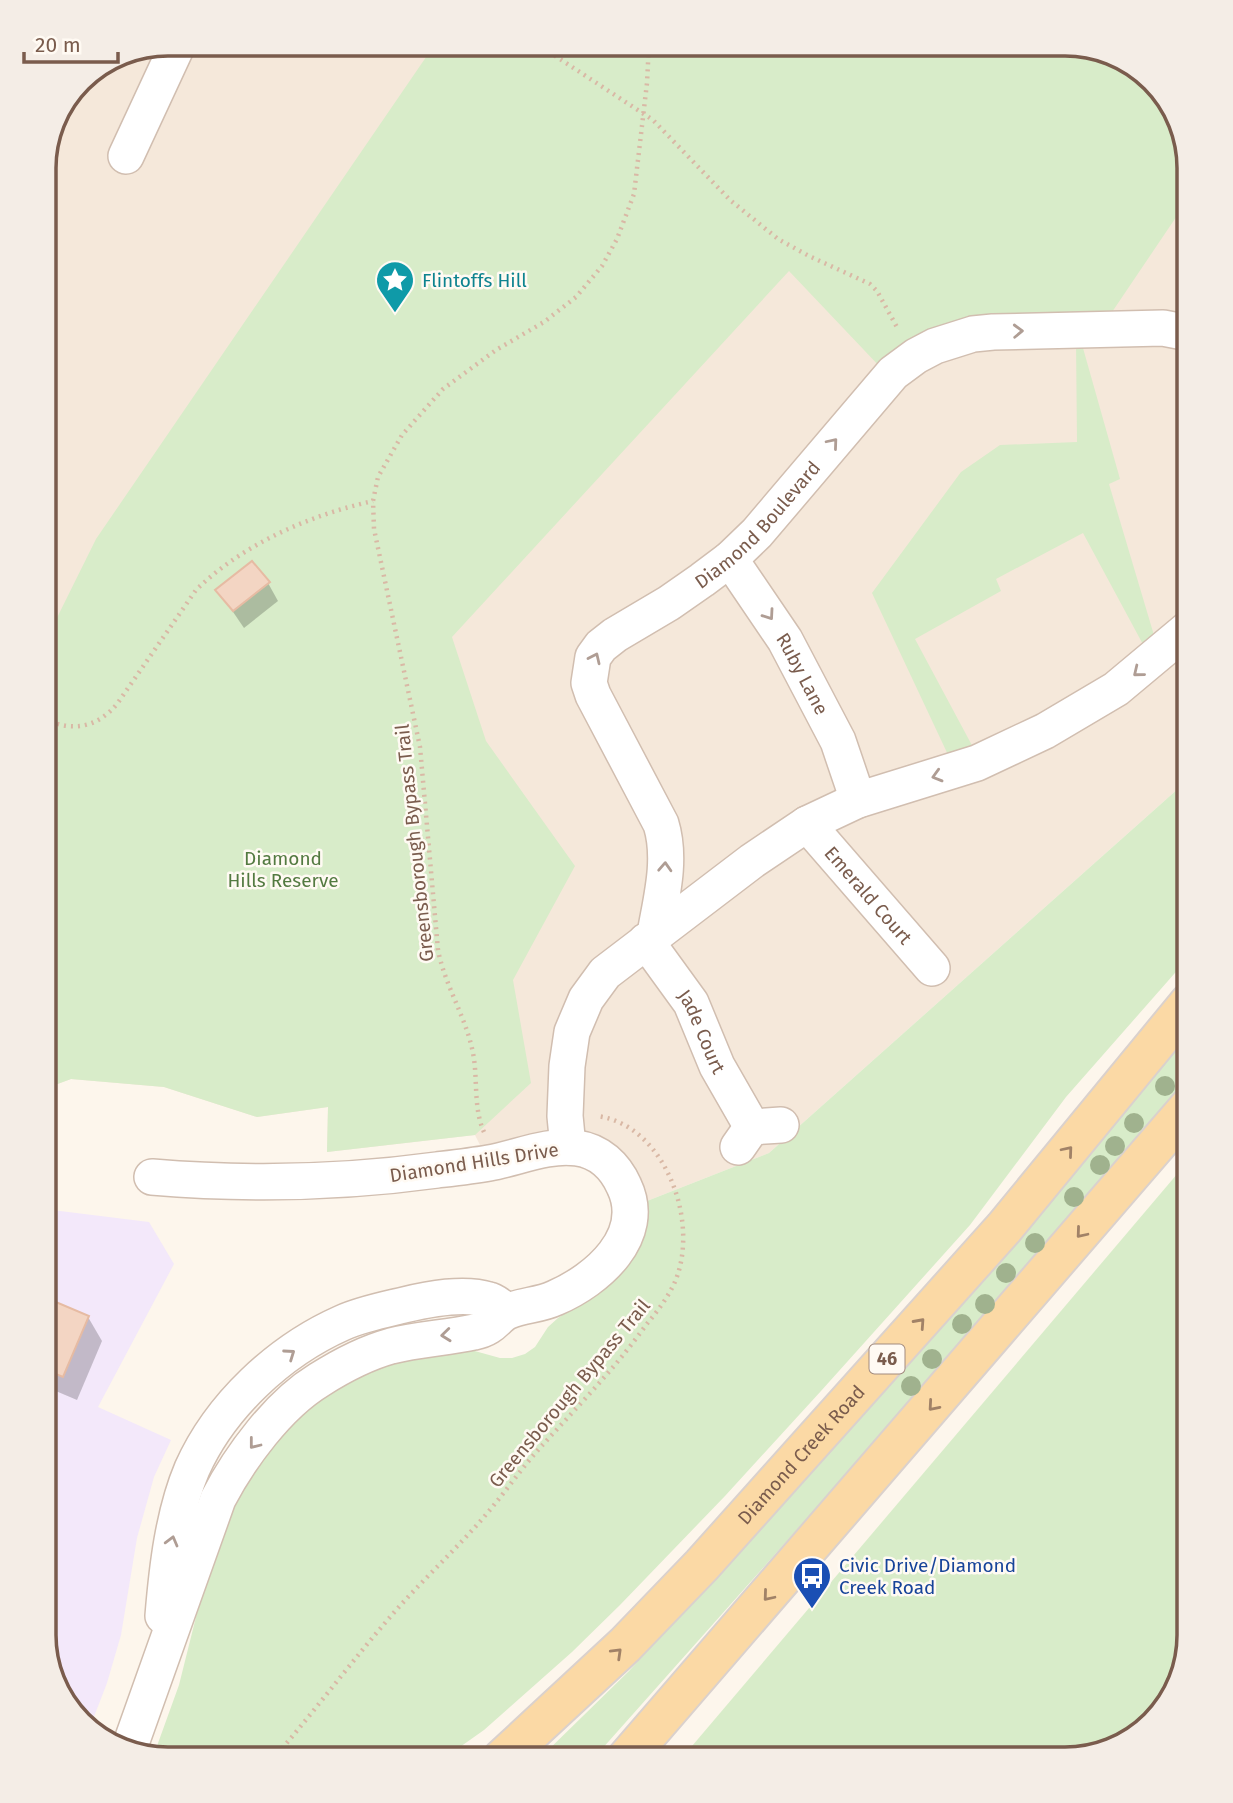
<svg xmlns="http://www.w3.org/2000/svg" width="1233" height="1803" font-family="'Fira Sans',sans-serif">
	<rect width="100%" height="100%" fill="#fdf6ec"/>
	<!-- residential -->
	<path fill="#f5e8da" d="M168 44H1073L1134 64 1173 106 1189 168V779L769 1153 647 1201 639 1177 625 1158 482 1149 475 1135 327 1152 328 1107 257 1117 164 1087 71 1079 44 1089V160L80 80 121 53Z"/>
	<!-- education -->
	<path fill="#f3e8fa" d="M44 1209 149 1222 174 1264 98 1407 171 1440 154 1477 137 1538 121 1635 107 1683 90 1727 60 1697 44 1635Z"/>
	<!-- green -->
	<g fill="#d8ecc9">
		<path d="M435 44H1073L1134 64 1173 106 1189 168V198L1108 318 882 369 789 271 452 637 486 741 575 866 513 980 531 1083 475 1135 327 1152 328 1107 257 1117 164 1087 71 1079 44 1089V644L96 539Z"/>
		<path d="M1076 341H1081L1120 479 1109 484 1156 642 1146 650 1083 533 996 579 1001 591 915 639 975 751 950 759 872 593 961 472 1000 445 1077 442Z"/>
		<path d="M1189 779V957L1066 1097 970 1225 821 1391 725 1496 620 1605 572 1652 484 1730 443 1759H160L153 1757 179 1685 218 1529 276 1437 330 1390 399 1358 464 1348 500 1358H512L525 1354 535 1347 548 1327 558 1318 602 1289 646 1221 647 1201 769 1153Z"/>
		<path d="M1189 1032V1078L1074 1218 593 1759H539L629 1671 752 1537Z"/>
		<path d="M1189 1160V1635L1172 1697 1127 1743 1065 1759H681Z"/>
	</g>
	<!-- shadow -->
	<g fill="#0003">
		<path d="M268 583 278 601 244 628 218 590Z"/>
		<path d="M44 1299 88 1317 102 1341 77 1400 44 1386Z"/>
	</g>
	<!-- building -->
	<g fill="#f3d5c3" stroke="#e6bba3" stroke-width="2">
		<path d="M252 561 270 582 233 611 215 590Z"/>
		<path d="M44 1297 89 1316 63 1377 44 1369Z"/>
	</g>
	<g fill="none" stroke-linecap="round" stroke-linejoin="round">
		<defs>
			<g id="minor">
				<path d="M126 156 178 44"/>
				<path id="s1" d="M730 559 785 640 838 741 858 800"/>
				<path id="s2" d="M807 824 932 968"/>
				<path id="s3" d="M655 934C661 899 672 860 661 824L593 695 589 683 593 657 601 646 615 635 669 603 702 580 730 559 757 533 893 373 916 356 935 346 973 334 993 332 1163 328 1189 333"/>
				<path id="s4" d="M646 941 691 1003 717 1066 752 1127"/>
				<path d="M568 1147 565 1116 567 1066 572 1032 586 999 605 973 752 861 807 824 858 800 977 763 1045 731 1116 689 1189 628"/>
				<path d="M738 1147 752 1127 781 1125"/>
				<path d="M163 1616C167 1568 173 1514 192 1469 220 1406 279 1351 342 1323 362 1314 383 1310 404 1305 429 1299 464 1292 489 1300 495 1301 501 1307 506 1311"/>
				<path d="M129 1749 218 1499C240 1457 278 1405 319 1380 341 1366 366 1353 391 1346 419 1339 447 1338 474 1332 495 1328 496 1316 509 1311 524 1305 540 1305 555 1298 597 1280 648 1236 624 1186 615 1166 599 1151 577 1148 548 1144 517 1158 489 1163 472 1166 454 1168 437 1170 342 1183 247 1185 152 1177"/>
			</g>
			<g id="major">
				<path id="s5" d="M502 1759 625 1645 702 1565 1004 1228 1189 1003"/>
				<path d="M626 1759 1189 1107"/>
			</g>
		</defs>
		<!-- minor casing -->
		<use href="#minor" stroke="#d1beb0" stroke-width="38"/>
		<!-- major casing -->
		<use href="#major" stroke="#dad1cd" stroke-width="42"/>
		<!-- path -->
		<g stroke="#d9b8a5" stroke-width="4.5" stroke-dasharray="2 5" stroke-linecap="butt">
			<path d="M537 44 653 120 730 200 778 239 809 256 870 284 877 291 898 329"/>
			<path d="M44 719C72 732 97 728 117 704L196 590C243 544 310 515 373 501"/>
			<path d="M484 1132C473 1108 478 1078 473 1053 466 1017 445 986 438 950L420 747 374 529 373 501 378 477 402 435 443 389 496 350 544 322 576 297 602 266 617 239 634 194 647 83 649 44"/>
			<path d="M273 1759C314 1712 351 1662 391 1616 422 1580 458 1548 489 1511 506 1491 521 1469 539 1449 575 1409 614 1370 646 1325 656 1313 666 1300 673 1286 702 1227 667 1125 597 1116"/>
		</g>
		<!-- minor -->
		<use href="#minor" stroke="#fff" stroke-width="35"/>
		<!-- major -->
		<use href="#major" stroke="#fbd9a5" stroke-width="38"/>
	</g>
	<!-- trees -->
	<g fill="#a0b28e">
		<circle cx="1165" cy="1086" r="10"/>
		<circle cx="1134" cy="1123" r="10"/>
		<circle cx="1115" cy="1146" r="10"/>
		<circle cx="1100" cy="1165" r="10"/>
		<circle cx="1074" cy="1197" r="10"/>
		<circle cx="1035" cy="1243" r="10"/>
		<circle cx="1006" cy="1273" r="10"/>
		<circle cx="985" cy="1304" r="10"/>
		<circle cx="962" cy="1324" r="10"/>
		<circle cx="932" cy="1359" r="10"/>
		<circle cx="911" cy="1386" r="10"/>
	</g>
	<!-- one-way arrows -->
	<defs><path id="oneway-chevron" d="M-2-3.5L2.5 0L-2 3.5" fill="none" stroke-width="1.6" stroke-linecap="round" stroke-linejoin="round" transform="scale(1.75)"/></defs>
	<g stroke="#af9d94">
		<use href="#oneway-chevron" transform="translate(1018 331) rotate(-2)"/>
		<use href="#oneway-chevron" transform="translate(833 443) rotate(-50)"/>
		<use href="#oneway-chevron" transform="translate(769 615) rotate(55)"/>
		<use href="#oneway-chevron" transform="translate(595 658) rotate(-65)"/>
		<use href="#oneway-chevron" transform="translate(1138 672) rotate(141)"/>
		<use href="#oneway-chevron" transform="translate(937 776) rotate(164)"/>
		<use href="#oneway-chevron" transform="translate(665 867) rotate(-87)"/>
		<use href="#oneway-chevron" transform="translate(446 1335) rotate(174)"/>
		<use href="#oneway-chevron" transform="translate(290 1354) rotate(-35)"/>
		<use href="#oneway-chevron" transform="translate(254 1444) rotate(128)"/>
		<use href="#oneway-chevron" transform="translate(172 1541) rotate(-75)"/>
	</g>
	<g stroke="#a18267">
		<use href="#oneway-chevron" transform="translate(1068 1151) rotate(-50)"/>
		<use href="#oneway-chevron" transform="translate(1081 1233) rotate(130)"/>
		<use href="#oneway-chevron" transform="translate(920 1323) rotate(-48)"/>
		<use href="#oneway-chevron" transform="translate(933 1406) rotate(131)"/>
		<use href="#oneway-chevron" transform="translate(768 1596) rotate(130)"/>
		<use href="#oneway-chevron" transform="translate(617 1653) rotate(-44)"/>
	</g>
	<!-- icons -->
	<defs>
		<symbol id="sight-pin" viewBox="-11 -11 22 30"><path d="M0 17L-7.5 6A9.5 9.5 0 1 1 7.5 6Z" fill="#0f9aa8" stroke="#fffaf3"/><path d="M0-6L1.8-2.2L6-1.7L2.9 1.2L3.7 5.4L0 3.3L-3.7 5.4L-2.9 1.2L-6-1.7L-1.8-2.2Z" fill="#fff"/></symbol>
		<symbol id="bus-pin" viewBox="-11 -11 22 30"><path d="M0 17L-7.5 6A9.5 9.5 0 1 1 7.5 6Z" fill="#1a4fb4" stroke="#fffaf3"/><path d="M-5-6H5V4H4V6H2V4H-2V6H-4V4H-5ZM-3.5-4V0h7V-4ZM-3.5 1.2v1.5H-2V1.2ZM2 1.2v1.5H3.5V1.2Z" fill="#fff"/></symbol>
	</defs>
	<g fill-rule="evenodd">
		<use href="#sight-pin" x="373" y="258" width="44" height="60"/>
		<use href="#bus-pin" x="790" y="1554" width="44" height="60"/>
	</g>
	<g text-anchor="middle" stroke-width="5" stroke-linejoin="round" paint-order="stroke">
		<!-- shield labels -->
		<rect fill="#fffaf3" stroke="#a28b7f" stroke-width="2" x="869.5" y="1344.5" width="35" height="29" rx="5"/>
		<g font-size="18" font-weight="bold" fill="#7a5c4d">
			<text x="887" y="1365">46</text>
		</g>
		<!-- culture labels -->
		<g font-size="19" fill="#0d838f" stroke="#fffaf3" text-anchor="start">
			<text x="422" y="287">Flintoffs Hill</text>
		</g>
		<!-- street labels -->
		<g font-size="19" fill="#7a5c4d" stroke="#fffaf3">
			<text dy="7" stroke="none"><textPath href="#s3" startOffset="509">Diamond Boulevard</textPath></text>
			<text dy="7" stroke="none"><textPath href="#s1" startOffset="136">Ruby Lane</textPath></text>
			<text transform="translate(414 843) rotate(-96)" y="7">Greensborough Bypass Trail</text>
			<text dy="7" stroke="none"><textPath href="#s2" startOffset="94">Emerald Court</textPath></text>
			<text dy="7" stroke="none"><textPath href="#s4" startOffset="107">Jade Court</textPath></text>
			<text transform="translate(474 1162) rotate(-9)" y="7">Diamond Hills Drive</text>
			<text transform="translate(569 1393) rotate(-50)" y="7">Greensborough Bypass Trail</text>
			<text dy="7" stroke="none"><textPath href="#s5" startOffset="427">Diamond Creek Road</textPath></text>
		</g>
		<!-- park labels -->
		<g font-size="19" fill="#537a41" stroke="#fffaf3">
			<text x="283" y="865">Diamond<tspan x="283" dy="22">Hills Reserve</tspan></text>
		</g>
		<!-- transit labels -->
		<g font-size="19" fill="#164399" stroke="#fffaf3" text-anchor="start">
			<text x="839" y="1572">Civic Drive/Diamond<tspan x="839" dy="22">Creek Road</tspan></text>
		</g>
	</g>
	<!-- crop -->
	<path d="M0 0H1233V1803H0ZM168 56H1065A112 112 0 0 1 1177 168V1635A112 112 0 0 1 1065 1747H168A112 112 0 0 1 56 1635V168A112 112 0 0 1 168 56Z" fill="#f4ede6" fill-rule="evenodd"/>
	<path fill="none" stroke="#7a5c4d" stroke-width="3.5" d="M168 56H1065A112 112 0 0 1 1177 168V1635A112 112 0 0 1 1065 1747H168A112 112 0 0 1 56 1635V168A112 112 0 0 1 168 56Z"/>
	<!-- scale -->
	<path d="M24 52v10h94v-10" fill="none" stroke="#7a5c4d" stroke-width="3.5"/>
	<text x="35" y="52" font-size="21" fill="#7a5c4d" stroke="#fffaf3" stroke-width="5" paint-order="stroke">20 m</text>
</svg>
